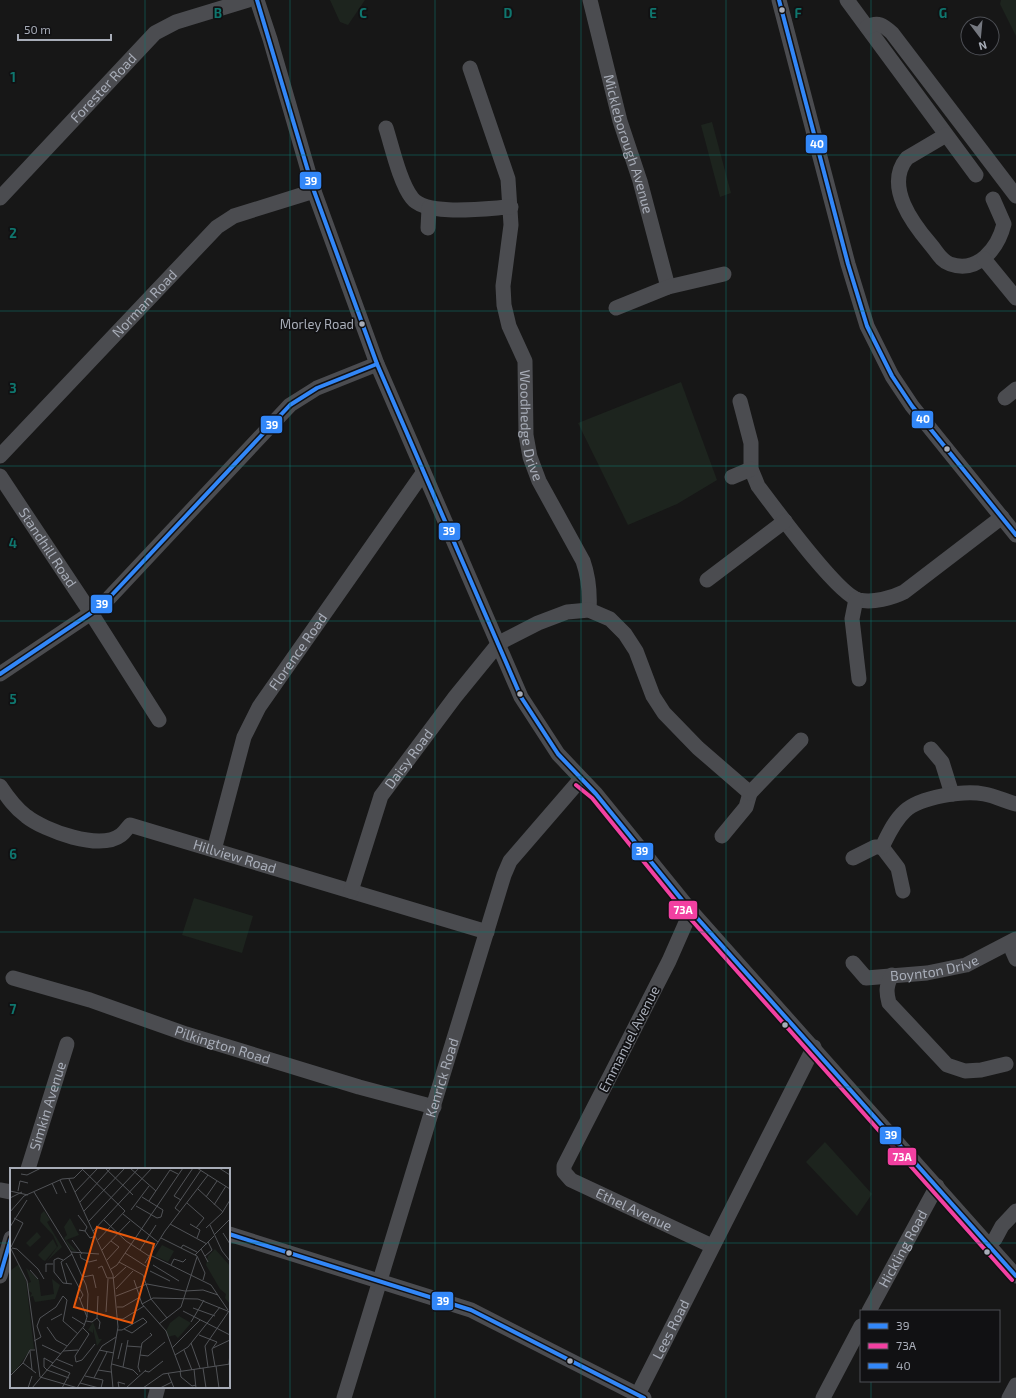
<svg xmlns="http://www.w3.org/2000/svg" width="1016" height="1398" font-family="'Exo 2',sans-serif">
	<rect width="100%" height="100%" fill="#171717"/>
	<!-- green -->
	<g fill="#1d241e">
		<path d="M330 0H365L348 25 340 22Z"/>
		<path d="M1001 0H1016V36L1000 4Z"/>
		<path d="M712 122 731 193 720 197 701 125Z"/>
		<path d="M681 382 717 480 677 504 628 525 578 423Z"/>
		<path d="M194 898 253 916 242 953 182 935Z"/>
		<path d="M825 1142 872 1194 857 1216 806 1162Z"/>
	</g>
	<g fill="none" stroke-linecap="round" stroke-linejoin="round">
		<!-- minor -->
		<g stroke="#4b4c50" stroke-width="15">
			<path d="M257 0 270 39 314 191 377 364 521 697 558 754 596 794 691 911 1016 1276"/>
			<path id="s1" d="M590 0 620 121 640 181 668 287"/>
			<path d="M779 0 848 264 867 326 892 376 912 406 1016 535"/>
			<path d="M847 0 976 175"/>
			<path d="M867 27C878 21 883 25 892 33L1016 196"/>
			<path id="s2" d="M470 68 508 179 511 225 503 286 504 305 509 326 525 361 526 435 530 457 539 481 583 561C589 578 590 593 589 610"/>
			<path d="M386 128C392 147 400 183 412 198 426 217 489 208 511 207"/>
			<path d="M946 135 907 158C884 186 913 224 931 245 937 252 941 261 950 264 978 274 998 248 1004 224L993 199"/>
			<path id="s3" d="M0 198 155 33 176 22 248 0"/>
			<path d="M428 228 429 208"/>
			<path d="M984 259 1016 298"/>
			<path d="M616 308 668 287 724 274"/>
			<path d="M1005 398 1016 389"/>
			<path d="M740 401 751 443V469L758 486C774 507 838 595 859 600 873 603 892 598 904 592L1002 517"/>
			<path id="s4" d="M0 456 217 227 234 216 314 191"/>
			<path id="s5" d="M0 476 91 613 159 720"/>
			<path d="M732 477 751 469"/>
			<path d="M707 580 785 521"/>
			<path d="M856 599 852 619 859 679"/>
			<path d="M0 674 91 613 109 598 290 405 317 388 377 364"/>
			<path d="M931 749 942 762 952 794"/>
			<path id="s6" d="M0 786C8 798 15 808 26 816 45 831 100 851 121 835 125 832 127 828 130 825L487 932"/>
			<path d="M722 836 746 807 750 793"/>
			<path d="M882 847 898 868 903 891"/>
			<path id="s7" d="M214 850 244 737 259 707 423 473"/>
			<path d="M853 858 875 847H882C888 835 894 821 905 811 920 797 964 790 984 794 995 796 1005 801 1016 804"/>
			<path id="s8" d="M351 891 381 796 455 697 499 643 538 623 567 612 589 610 610 619 625 634 636 651 653 696 664 713 698 748 750 793 801 740"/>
			<path id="s9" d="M691 911 669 961 564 1166V1172L571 1180 712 1246"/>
			<path d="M1009 943 1016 959"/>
			<path id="s10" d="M853 963 866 978 927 973 966 965 1016 939"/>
			<path d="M892 975C886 986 886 992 889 1003L947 1065 965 1071 981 1070 1006 1064"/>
			<path id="s11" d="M13 978 90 1000 186 1034 359 1087 434 1107"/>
			<path id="s12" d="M28 1169 67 1044"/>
			<path d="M0 1190 11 1192"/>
			<path d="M229 1234 471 1310 644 1398"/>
			<path d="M988 1244 995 1239 1002 1226 1016 1211"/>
			<path d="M0 1276 11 1238"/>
			<path id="s13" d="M869 1311 937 1186"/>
			<path d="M155 1398 158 1387"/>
			<path id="s14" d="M344 1398 504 875 510 861 580 780"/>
			<path id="s15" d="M636 1398 814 1047"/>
			<path d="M823 1398 861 1326"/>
			<path d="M1009 1398 1016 1385"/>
		</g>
		<defs>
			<g id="bus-1">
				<path d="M257 0 314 191 377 364 521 697 558 754 596 794 691 911 1016 1276"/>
				<path d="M0 674 91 613 109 598 290 405 317 388 377 364"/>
				<path d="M229 1234 471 1310 644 1398"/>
				<path d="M0 1276 11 1238"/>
			</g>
			<path id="bus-2" d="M576 785 592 798 687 915 1012 1280"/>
			<path id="bus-3" d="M779 0 848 264 867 326 892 376 912 406 1016 535"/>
		</defs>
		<!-- bus-1 casing -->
		<use href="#bus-1" stroke="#111113" stroke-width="7"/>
		<!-- bus-2 casing -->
		<use href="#bus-2" stroke="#111113" stroke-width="7"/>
		<!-- bus-3 casing -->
		<use href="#bus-3" stroke="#111113" stroke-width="7"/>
		<!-- bus-1 -->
		<use href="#bus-1" stroke="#3287f8" stroke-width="4"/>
		<!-- bus-2 -->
		<use href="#bus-2" stroke="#f240a1" stroke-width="4"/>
		<!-- bus-3 -->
		<use href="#bus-3" stroke="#3287f8" stroke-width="4"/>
	</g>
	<!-- grid -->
	<path fill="none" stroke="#0f766e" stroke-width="1" stroke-opacity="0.55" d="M145 0V1169M290 0V1398M435 0V1398M581 0V1398M726 0V1398M871 0V1311M0 155H1016M0 311H1016M0 466H1016M0 621H1016M0 777H1016M0 932H1016M0 1087H1016M0 1243H11M229 1243H1016M871 1381V1398M145 1387V1398"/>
	<!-- markers -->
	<g fill="#a8adb8" stroke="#111113" stroke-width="1.5">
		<circle cx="782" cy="10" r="3.5"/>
		<circle cx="362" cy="324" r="3.5"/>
		<circle cx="947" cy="449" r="3.5"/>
		<circle cx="520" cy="694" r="3.5"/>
		<circle cx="785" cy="1025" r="3.5"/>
		<circle cx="987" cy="1252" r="3.5"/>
		<circle cx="289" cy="1253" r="3.5"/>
		<circle cx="570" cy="1361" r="3.5"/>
	</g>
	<g text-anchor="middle" stroke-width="3.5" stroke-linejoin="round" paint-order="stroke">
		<!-- bus labels -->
		<g font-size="13" fill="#a8adb8" stroke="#111113" text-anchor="end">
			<text x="354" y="329">Morley Road</text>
		</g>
		<!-- street labels -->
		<g font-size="14" fill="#a8adb8" stroke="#111113">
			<text dy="5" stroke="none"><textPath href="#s3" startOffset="151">Forester Road</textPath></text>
			<text dy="5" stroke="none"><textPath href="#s1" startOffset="149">Mickleborough Avenue</textPath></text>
			<text dy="5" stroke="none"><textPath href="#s4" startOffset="210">Norman Road</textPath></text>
			<text dy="5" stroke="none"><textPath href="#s2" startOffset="369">Woodhedge Drive</textPath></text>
			<text dy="5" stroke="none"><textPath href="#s5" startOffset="86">Standhill Road</textPath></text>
			<text dy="5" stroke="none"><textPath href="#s7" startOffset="218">Florence Road</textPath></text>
			<text dy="5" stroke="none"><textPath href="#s8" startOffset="146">Daisy Road</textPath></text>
			<text dy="5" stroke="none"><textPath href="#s6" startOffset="264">Hillview Road</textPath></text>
			<text dy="5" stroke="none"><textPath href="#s10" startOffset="89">Boynton Drive</textPath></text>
			<text transform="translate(629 1039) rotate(-63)" y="5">Emmanuel Avenue</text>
			<text dy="5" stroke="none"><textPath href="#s11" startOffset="220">Pilkington Road</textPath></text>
			<text dy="5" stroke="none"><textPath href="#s14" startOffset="335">Kenrick Road</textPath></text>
			<text dy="5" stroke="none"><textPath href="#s12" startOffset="66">Simkin Avenue</textPath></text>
			<text dy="5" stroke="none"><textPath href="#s9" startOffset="371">Ethel Avenue</textPath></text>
			<text dy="5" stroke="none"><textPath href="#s13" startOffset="71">Hickling Road</textPath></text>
			<text dy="5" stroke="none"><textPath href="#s15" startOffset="77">Lees Road</textPath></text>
		</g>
	</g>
	<!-- overview -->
	<g transform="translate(10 1168)">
		<rect width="220" height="220" fill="#171717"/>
		<path d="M34 43 40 52 37 54 52 79 37 93 48 78 43 67 30 53 31 46ZM60 50 69 67 56 72 67 84 61 82 54 70 57 67 54 59ZM27 64 31 69 20 79 16 75ZM43 71 47 79 35 93 33 92 28 87ZM152 77 164 83 158 94 145 88ZM205 81 220 98V136L215 130 216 126 210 121 196 97 198 88ZM9 96 16 113 24 181 20 182 4 205 0 203V103ZM16 100 29 112 31 128 44 126 42 111 50 117 45 131 25 134 23 128 20 129 22 125 19 123 18 115 21 114ZM169 148 181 155 168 170 165 167 158 169 156 163 160 155ZM83 154 89 171H92L87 178 83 160V165L78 162Z" fill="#1d241e"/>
		<path fill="none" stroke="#515357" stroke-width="1" d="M95 0 123 27M120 0 146 23M187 0 220 21M209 0 220 7M72 1 115 43 88 72M11 6 17 7 31 0M59 11 103 107 108 159 101 199 103 220M50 12 56 25M42 15 47 26M188 21 213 44M0 23 18 27M8 23 10 13 18 15M65 24 88 0M196 29 207 13M0 30 12 24M171 32 164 28 183 0M139 33 160 2 168 6M70 34 101 0M177 35 194 50 186 60M204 37 216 18M126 38 147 50 151 49 153 42 132 29M121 42 139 18M74 43 115 0M0 44 14 28 52 11 64 10 74 0M170 44 165 40 191 2M113 46 148 74M68 47 77 59 75 63 69 62M94 52 116 73 139 88M79 53 129 0M160 56 197 76M180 56 190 62 187 70M200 57 212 83 220 93M0 59 17 32M196 60 212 45 220 32M75 63 80 70 86 68M83 63 142 0M213 65 220 76M204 67 220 51M151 70 187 88 195 105 193 112M62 72 72 86M0 79 17 113 30 209M1 79 13 55 4 50M2 80 7 81 28 101 34 111M171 80 173 77 187 84M191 81 198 94M92 82 120 53M130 82 146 57M61 84 89 86M115 85 137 99M70 86 71 90 79 94 87 92M140 87 201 117 218 142M185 87 204 68M195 88 202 82 198 74M53 92 48 90 44 92V104L53 115 62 116M97 92 109 79 101 73M109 94 133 107 141 131 157 150M56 95 73 127 70 132M135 95 155 63 198 7M143 97 169 113M161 97 164 91 173 94 176 91M88 100 92 98 97 110H104M101 101 107 97 173 0M20 102 28 111M140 103 160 113M36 104V96H43M73 109 83 107 86 120M104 110 116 99M124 112 132 136 156 163 171 203M57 116 51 94 62 86M106 121 123 103M106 128 137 116 175 123 193 122 208 127M69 129 77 149M132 136 143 130 188 131 220 144M107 139H113L130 129M183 140 205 148M173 143 220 167M96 144 98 111M62 149 75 157M87 150 90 154 89 161M107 151H113L134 138M41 152 52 146M76 153 82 154 87 150 88 128M181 154 194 132M149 156 171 139 187 89M37 159 46 172 57 178M73 160 79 166 65 188 66 194 72 192 85 176M107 162H112L133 150 137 154 122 165 114 161M189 167 207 174 202 181 205 198M24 173 31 169 27 158 30 150 46 139 53 128 57 132 53 153 68 166M181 175 190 200M32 177 51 186M117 178 131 179M162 180 190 152M203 180 220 172M89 182 104 185M174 182 182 202M20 183 22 202M53 183 68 182M130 187 138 188 155 174M165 187 178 179 210 139M46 191 63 198M108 191 112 175M13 195 26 205M102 196 123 202 128 207M219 196 220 184M41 197 60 205M206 198 209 220M113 199 118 172M198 199 195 178 219 143M193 200 196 220M184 201 186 220M37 202 34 199V190L43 195M37 202 59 210M88 202 101 204M135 203 139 204 153 193M170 203 171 209 182 218 186 217M130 204 128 199 132 175 142 167 140 165M158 205 164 220M0 208 13 195 20 182H25M75 208 93 212 91 220M30 209 68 220M84 210 97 184M70 215 89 220M18 220 22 208M22 220 74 158 77 149 78 126 76 117 61 84 24 24M52 220 60 205M67 220 92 178 106 169M109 220 108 214 115 216M116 220 136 202M133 220 153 206 220 196M150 220 162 214"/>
		<path fill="#e8590c" fill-opacity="0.15" stroke="#e8590c" stroke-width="2" d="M87 59 144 76 122 155 64 139Z"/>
		<rect width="220" height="220" fill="none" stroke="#a8adb8" stroke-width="2"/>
	</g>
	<g font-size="13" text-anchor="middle" font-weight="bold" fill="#0f766e" stroke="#111113" stroke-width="3.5" stroke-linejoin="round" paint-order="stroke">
		<text x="218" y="18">B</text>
		<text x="363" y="18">C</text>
		<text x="508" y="18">D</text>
		<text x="653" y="18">E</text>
		<text x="798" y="18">F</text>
		<text x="943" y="18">G</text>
		<text x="13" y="82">1</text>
		<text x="13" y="238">2</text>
		<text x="13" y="393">3</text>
		<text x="13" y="548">4</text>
		<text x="13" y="704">5</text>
		<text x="13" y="859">6</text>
		<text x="13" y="1014">7</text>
	</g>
	<g stroke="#111113" stroke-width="1.5">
		<rect x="805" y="134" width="23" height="20" rx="4" fill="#3287f8"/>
		<rect x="299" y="171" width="23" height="19" rx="4" fill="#3287f8"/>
		<rect x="911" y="410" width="23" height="19" rx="4" fill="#3287f8"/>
		<rect x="260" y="415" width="23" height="19" rx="4" fill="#3287f8"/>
		<rect x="438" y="522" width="23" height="19" rx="4" fill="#3287f8"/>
		<rect x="90" y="594" width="23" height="20" rx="4" fill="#3287f8"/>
		<rect x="631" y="842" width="23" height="19" rx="4" fill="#3287f8"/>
		<rect x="668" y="900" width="30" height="20" rx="4" fill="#f240a1"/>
		<rect x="879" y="1126" width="23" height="19" rx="4" fill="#3287f8"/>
		<rect x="887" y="1147" width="30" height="19" rx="4" fill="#f240a1"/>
		<rect x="431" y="1291" width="23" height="20" rx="4" fill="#3287f8"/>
	</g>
	<g font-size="11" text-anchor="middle" font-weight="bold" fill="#fff">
		<text x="817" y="148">40</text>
		<text x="311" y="185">39</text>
		<text x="923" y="423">40</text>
		<text x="272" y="429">39</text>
		<text x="449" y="535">39</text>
		<text x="102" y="608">39</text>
		<text x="642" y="855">39</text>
		<text x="683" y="914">73A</text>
		<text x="891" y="1139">39</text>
		<text x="902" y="1161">73A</text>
		<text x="443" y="1305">39</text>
	</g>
	<!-- legend -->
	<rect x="860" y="1310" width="140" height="72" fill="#111113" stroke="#4d4f55"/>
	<rect x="868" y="1323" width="20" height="6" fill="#3287f8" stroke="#4d4f55"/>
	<text x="896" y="1330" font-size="12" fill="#a8adb8">39</text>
	<rect x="868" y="1343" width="20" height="6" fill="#f240a1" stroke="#4d4f55"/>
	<text x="896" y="1350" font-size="12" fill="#a8adb8">73A</text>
	<rect x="868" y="1363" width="20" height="6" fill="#3287f8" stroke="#4d4f55"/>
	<text x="896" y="1370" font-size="12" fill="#a8adb8">40</text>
	<!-- north arrow -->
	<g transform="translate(980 36) rotate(164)"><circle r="19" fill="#111113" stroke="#4d4f55"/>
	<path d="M0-3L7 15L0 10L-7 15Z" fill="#757880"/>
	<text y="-6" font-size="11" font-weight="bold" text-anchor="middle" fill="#a8adb8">N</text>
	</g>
	<!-- scale -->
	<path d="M18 34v6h93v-6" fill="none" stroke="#a8adb8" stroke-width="2"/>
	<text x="24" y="34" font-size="12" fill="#a8adb8" stroke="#111113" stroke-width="3" paint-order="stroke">50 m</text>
</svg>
